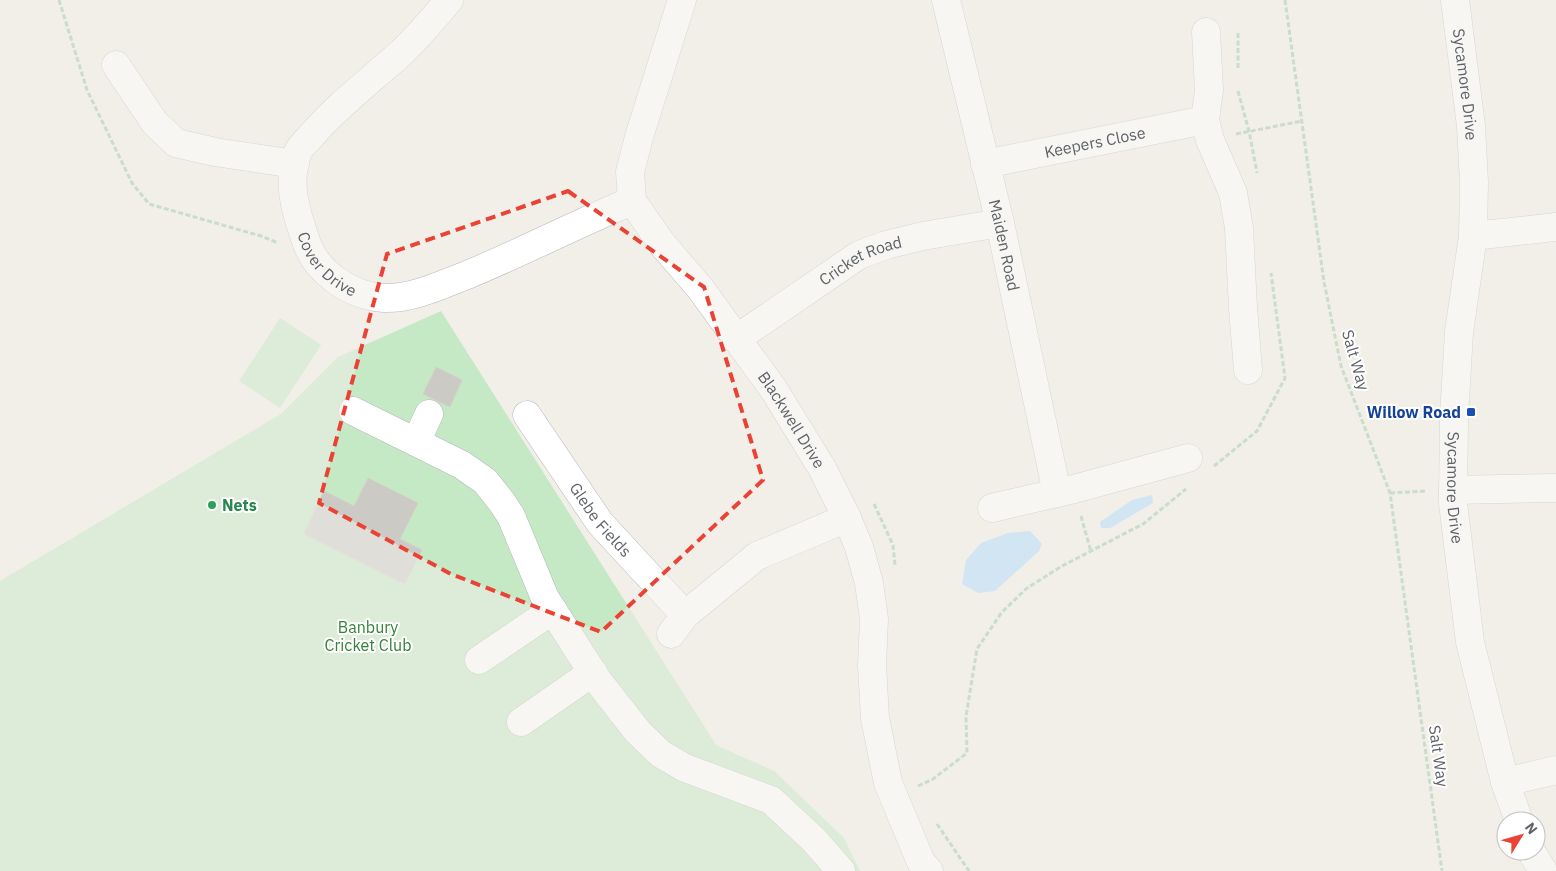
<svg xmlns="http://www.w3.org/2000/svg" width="1556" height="871" font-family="'IBM Plex Sans',sans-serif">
	<rect width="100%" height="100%" fill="#f1efe8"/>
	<!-- green -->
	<g fill="#c5e8c5">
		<path d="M441 311 716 745 774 771 844 838 860 871H0V581L281 414 338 357Z"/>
		<path d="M280 318 321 345 280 408 239 381Z"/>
	</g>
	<!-- water -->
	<g fill="#aadaff">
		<path d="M1152 495 1153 503 1110 528H1101L1100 522 1132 500Z"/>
		<path d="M1030 531 1042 544 1039 551 995 591 978 593 962 584 966 560 981 543 1008 533Z"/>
	</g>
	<!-- building -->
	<g fill="#cccac5" stroke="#d6d1c6">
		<path d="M436 367 462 380 450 407 423 394Z"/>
		<path d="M368 478 418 503 400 539 422 550 405 584 304 534 324 491 354 506Z"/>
	</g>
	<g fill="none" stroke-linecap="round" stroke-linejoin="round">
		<defs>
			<g id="minor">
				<path id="s1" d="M449 0C434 18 418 37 401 53 371 80 338 105 312 135 308 140 300 146 298 152 286 181 296 213 306 241 316 272 350 296 384 298 412 299 441 285 467 275 523 252 576 224 632 201"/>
				<path id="s2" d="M682 0 639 137 630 172 632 201 663 245 700 288 774 390 822 468 847 518 859 547 869 583 874 619 872 665 875 718 888 783 921 862 929 871"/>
				<path id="s3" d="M946 0 1000 223 1057 493"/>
				<path id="s4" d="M1455 0 1471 126 1474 182 1473 236 1459 332 1454 417 1453 503 1470 642 1505 782 1519 821"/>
				<path d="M1206 32 1209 90 1205 120 1210 140 1233 193 1239 228 1243 308 1248 370"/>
				<path d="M116 65 155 123 176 143 215 152 295 164"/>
				<path id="s5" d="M985 164 1205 120"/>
				<path d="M1473 236 1556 227"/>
				<path id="s6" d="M736 339 859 255 886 245 923 236 1000 223"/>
				<path d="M353 411 462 465 485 481 501 501 511 516 545 598 598 681 638 732 661 754 685 768 771 800 814 840 841 871"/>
				<path id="s7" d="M527 415 600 523 685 615"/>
				<path d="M416 442 429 414"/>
				<path d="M1453 490 1556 488"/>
				<path d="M992 508 1074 489 1188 458"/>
				<path d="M671 634 685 615 757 556 847 518"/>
				<path d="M479 660 553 610"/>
				<path d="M521 722 593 672"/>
				<path d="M1505 782 1556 770"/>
				<path d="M1531 851 1543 871"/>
			</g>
		</defs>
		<!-- minor casing -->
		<use href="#minor" stroke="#b5b8bc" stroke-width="29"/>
		<!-- path -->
		<g stroke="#9cc7a9" stroke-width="3" stroke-dasharray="5 2.5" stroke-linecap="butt">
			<path d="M59 0 87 90 132 183 149 204 261 236 278 243"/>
			<path d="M1285 0 1324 282 1341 366 1390 493 1442 871"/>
			<path d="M1238 68V31"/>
			<path d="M1238 91 1249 131 1257 173"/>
			<path d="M1236 134 1302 121"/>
			<path d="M1214 466 1257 431 1285 378 1271 273"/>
			<path d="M1390 493 1427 491"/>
			<path d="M874 504 893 545 895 565"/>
			<path d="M1081 516 1091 552"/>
			<path d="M918 786 933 779 967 753 966 716 977 649 1002 612 1027 588 1062 566 1143 524 1186 489"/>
			<path d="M937 824 969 871"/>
		</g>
		<!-- minor -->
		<use href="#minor" stroke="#fff" stroke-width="28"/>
	</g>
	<!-- marked area -->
	<path d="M0 0H1556V871H0ZM568 191 704 287 763 480 601 632 451 574 319 503 387 254Z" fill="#f1efe8" fill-opacity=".55" fill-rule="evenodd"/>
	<path fill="none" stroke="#ea4335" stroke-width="4" stroke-dasharray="10 6" stroke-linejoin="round" d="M568 191 704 287 763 480 601 632 451 574 319 503 387 254Z"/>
	<!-- markers -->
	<rect fill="#1a4fb4" stroke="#fff" stroke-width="2" x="1466" y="407" width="10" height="10" rx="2.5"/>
	<circle fill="#2e9e5b" stroke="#fff" stroke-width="2" cx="212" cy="505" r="5"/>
	<g text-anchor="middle" stroke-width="4" stroke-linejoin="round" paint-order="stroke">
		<!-- street labels -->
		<g font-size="16" fill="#5f6368" stroke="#fff">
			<text dy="6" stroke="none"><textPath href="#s4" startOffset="85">Sycamore Drive</textPath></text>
			<text dy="6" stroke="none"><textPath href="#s5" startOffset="112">Keepers Close</textPath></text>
			<text dy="6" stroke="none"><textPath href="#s3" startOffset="252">Maiden Road</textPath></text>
			<text dy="6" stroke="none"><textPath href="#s1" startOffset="338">Cover Drive</textPath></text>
			<text dy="6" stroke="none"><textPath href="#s6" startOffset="148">Cricket Road</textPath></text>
			<text transform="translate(1356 360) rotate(74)" y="6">Salt Way</text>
			<text dy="6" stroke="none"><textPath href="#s2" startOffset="480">Blackwell Drive</textPath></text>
			<text dy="6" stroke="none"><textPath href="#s4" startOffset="490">Sycamore Drive</textPath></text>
			<text dy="6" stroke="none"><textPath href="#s7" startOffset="128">Glebe Fields</textPath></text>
			<text transform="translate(1439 756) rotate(82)" y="6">Salt Way</text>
		</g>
		<!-- transit labels -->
		<g font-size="16" font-weight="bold" fill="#164399" stroke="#fff" text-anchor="end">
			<text x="1461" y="418">Willow Road</text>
		</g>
		<!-- leisure labels -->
		<g font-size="16" font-weight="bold" fill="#27864d" stroke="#fff" text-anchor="start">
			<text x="222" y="511">Nets</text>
		</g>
		<!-- park labels -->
		<g font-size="16" fill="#348238" stroke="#fff">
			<text x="368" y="633">Banbury<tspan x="368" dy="18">Cricket Club</tspan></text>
		</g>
	</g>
	<!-- north arrow -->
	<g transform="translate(1521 836) rotate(53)"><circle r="24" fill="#ffffff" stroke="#bfc1c3"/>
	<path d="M0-4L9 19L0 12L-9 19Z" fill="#ea4335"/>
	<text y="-8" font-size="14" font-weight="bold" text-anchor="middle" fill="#5f6368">N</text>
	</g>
</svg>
